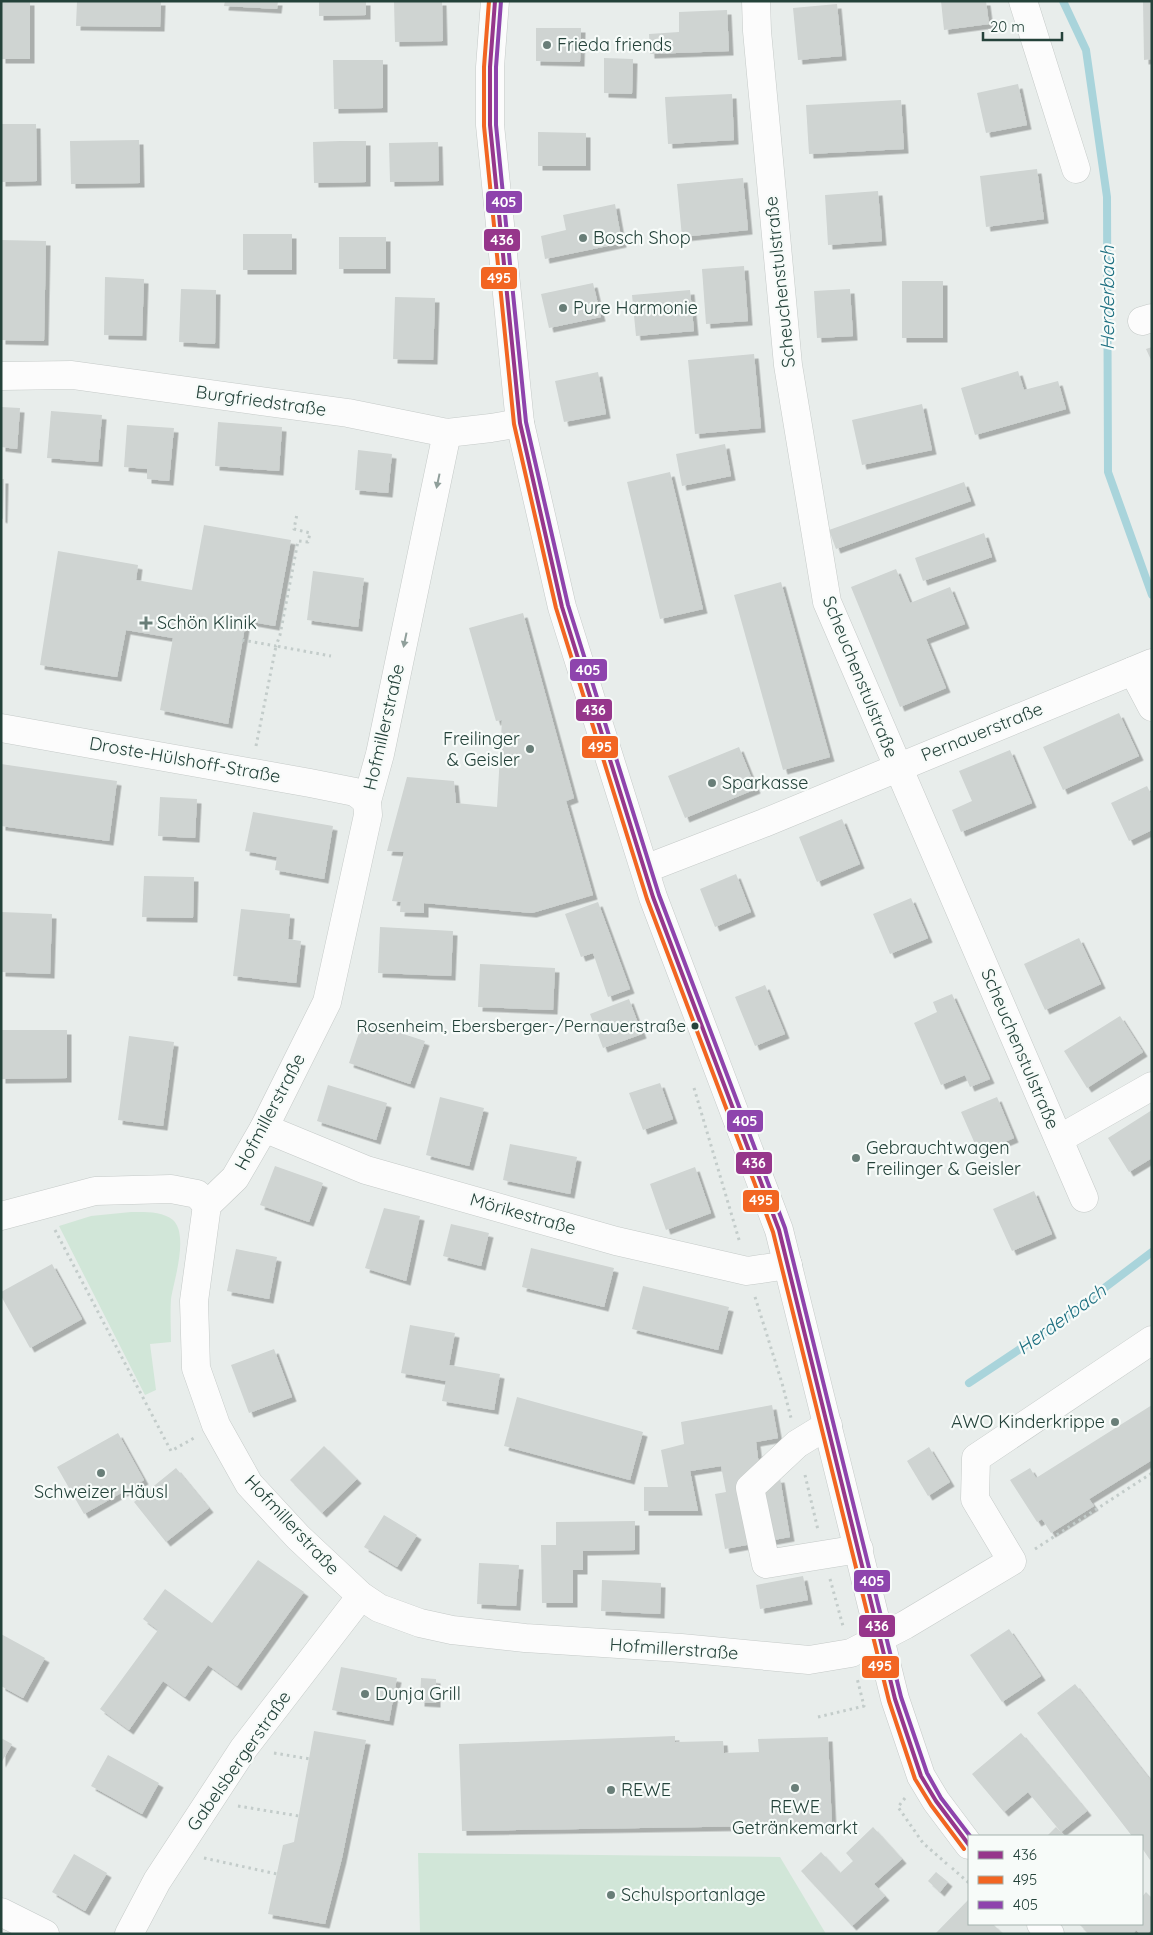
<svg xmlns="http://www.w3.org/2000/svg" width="1153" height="1935" font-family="Quicksand,sans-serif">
	<defs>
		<filter id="shadow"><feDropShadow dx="4.5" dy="4.5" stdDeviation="0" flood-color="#0004"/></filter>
	</defs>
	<rect width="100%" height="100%" fill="#e8edeb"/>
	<!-- green -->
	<g fill="#d1e6d8">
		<path d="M131 1212C145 1212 162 1211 173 1220 189 1235 174 1280 171 1299 170 1313 171 1328 171 1342L150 1344 156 1390 145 1395 59 1226 91 1216Z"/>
		<path d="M418 1853 780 1857 826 1934H420Z"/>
	</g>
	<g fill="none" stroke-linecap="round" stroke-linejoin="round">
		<!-- stream -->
		<g stroke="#a9d4db" stroke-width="8">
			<path d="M1063 1 1086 50 1107 197 1108 472 1152 595"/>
			<path d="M969 1383 1050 1329 1152 1252"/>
		</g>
	</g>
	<!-- building -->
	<g fill="#cfd4d2" filter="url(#shadow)">
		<rect x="1" y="1" width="29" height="58"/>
		<path d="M77 1H161L160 27 76 26Z"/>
		<path d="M225 1H278L277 9 224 6Z"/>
		<path d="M319 1H366V15L319 16Z"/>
		<path d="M394 1H442L443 41 395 42Z"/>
		<path d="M941 1H986L989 24 944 30Z"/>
		<path d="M1143 1H1152V59L1144 60Z"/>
		<path d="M837 4 842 56 798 60 793 8Z"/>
		<path d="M727 10 729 51 650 54 649 34 679 32V12Z"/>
		<path d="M536 28H581L580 62 536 61Z"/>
		<path d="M604 58 633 59 632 94 604 93Z"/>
		<path d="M333 60H383V108L334 109Z"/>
		<path d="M1018 84 1027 125 986 133 977 93Z"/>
		<path d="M732 94 734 140 668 144 665 97Z"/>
		<path d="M901 100 904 149 809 154 806 105Z"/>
		<path d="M1 124H36L37 181 1 182Z"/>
		<path d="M538 132 586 133V166H538Z"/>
		<path d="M139 140 140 183 71 184 70 141Z"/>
		<path d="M340 141H366V182L314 183 313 142Z"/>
		<path d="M438 142 439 181 390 182 389 143Z"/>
		<path d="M1037 169 1044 219 986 227 980 176Z"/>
		<path d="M743 178 748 230 682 237 677 184Z"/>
		<path d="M878 191 882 241 828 245 825 195Z"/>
		<path d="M615 204 622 243 545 259 541 236 566 230 563 215Z"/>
		<rect x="243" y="234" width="49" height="36"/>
		<rect x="339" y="237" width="47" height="32"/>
		<path d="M1 240 46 241 44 341 1 340Z"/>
		<path d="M744 266 748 321 706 324 702 269Z"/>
		<path d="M105 277 144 279 142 336 104 335Z"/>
		<rect x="902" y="281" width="41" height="57"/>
		<path d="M593 283 601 317 549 328 541 294Z"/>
		<path d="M181 289 216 290 215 344 179 342Z"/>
		<path d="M850 289 853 336 817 338 814 291Z"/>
		<path d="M690 290 694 331 636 336 632 295Z"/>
		<path d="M395 297 435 298 433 360 393 359Z"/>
		<path d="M1152 347V362L1146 349Z"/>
		<path d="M754 354 761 428 695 434 688 360Z"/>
		<path d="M1018 371 1024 390 1058 381 1066 409 975 435 961 388Z"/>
		<path d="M598 372 606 414 564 422 555 381Z"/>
		<path d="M922 404 932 450 862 465 852 420Z"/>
		<path d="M1 407 20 408 17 449 1 447Z"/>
		<path d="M51 411 102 415 98 462 47 458Z"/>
		<path d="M218 422 282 427 279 471 215 466Z"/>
		<path d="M127 425 174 428 169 481 147 479V469L124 467Z"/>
		<path d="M725 444 731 476 682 486 676 454Z"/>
		<path d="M358 450 392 454 388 493 355 490Z"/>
		<path d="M670 472 703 609 660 619 627 482Z"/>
		<path d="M1 479H4L3 519 1 518Z"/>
		<path d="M964 482 971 501 836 549 829 530Z"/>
		<path d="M204 525 291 540 275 626 246 621 228 724 160 710 173 638 126 630 117 677 40 665 58 551 138 565 136 580 192 590Z"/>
		<path d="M984 533 992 557 923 581 915 558Z"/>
		<path d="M896 569 910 603 950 587 965 624 926 639 946 688 900 707 851 587Z"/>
		<path d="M313 571 364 578 358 627 307 620Z"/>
		<path d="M781 582 830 757 783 770 734 595Z"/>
		<path d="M523 613 574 798 566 801 593 895 532 913 424 903V913L400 912 401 902 392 901 404 852 387 851 407 777 454 781 456 803 497 807 502 720 496 721 469 628Z"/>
		<path d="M1119 713 1139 756 1063 790 1043 747Z"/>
		<path d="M739 747 756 789 685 818 668 776Z"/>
		<path d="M1010 750 1032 803 961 832 952 810 972 801 959 771Z"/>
		<path d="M1 764 117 781 109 841 1 826Z"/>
		<path d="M1147 786 1152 796V830L1129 841 1111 803Z"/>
		<path d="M160 797 197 799 195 838 158 836Z"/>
		<path d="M253 812 333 826 324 879 275 870 277 857 245 851Z"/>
		<path d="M842 819 860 864 817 882 799 837Z"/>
		<path d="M736 874 751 912 715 927 700 889Z"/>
		<path d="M144 876 194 877 193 918 142 917Z"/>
		<path d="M911 898 928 938 890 954 873 914Z"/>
		<path d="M598 902 630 989 608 997 593 953 581 957 565 914Z"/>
		<path d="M241 909 290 914 288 939 301 941 296 983 233 976Z"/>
		<path d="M1 912 52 914 50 974 1 972Z"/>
		<path d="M380 927 453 931 451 976 378 973Z"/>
		<path d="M1079 938 1101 984 1045 1010 1024 964Z"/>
		<path d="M480 964 555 968 553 1010 478 1007Z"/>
		<path d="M765 985 785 1034 755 1046 735 997Z"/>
		<path d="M952 994 990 1079 970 1087 965 1075 941 1085 914 1023 937 1012 933 1002Z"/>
		<path d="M629 999 642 1034 603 1048 590 1014Z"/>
		<path d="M1120 1016 1143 1052 1087 1088 1064 1051Z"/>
		<path d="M363 1021 425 1041 410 1084 349 1063Z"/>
		<path d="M1 1030H67V1078L1 1079Z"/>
		<path d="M129 1036 174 1042 163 1126 118 1120Z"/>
		<path d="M660 1083 673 1119 643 1130 629 1093Z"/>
		<path d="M328 1085 387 1103 376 1140 317 1121Z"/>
		<path d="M440 1097 484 1108 469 1166 426 1155Z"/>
		<path d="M997 1097 1014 1138 979 1153 961 1112Z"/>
		<path d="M1152 1110V1158L1129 1172 1108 1138Z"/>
		<path d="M510 1144 577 1157 570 1194 503 1180Z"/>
		<path d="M275 1166 323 1183 309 1222 260 1205Z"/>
		<path d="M695 1167 711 1213 666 1230 650 1184Z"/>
		<path d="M1034 1191 1052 1234 1012 1251 993 1209Z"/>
		<path d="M384 1208 420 1216 406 1281 365 1268Z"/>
		<path d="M451 1224 489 1233 481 1266 443 1256Z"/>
		<path d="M531 1248 614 1268 604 1307 522 1287Z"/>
		<path d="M236 1249 277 1257 269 1299 227 1291Z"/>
		<path d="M52 1264 82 1319 30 1348 1 1296V1292Z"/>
		<path d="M643 1286 729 1307 718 1350 632 1329Z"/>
		<path d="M410 1325 455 1333 449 1365 500 1374 494 1410 442 1401 446 1381 401 1373Z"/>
		<path d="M274 1349 292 1397 249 1413 231 1365Z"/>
		<path d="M517 1397 643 1432 630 1480 504 1446Z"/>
		<path d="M772 1405 778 1438 756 1442 758 1458 763 1481 780 1478 790 1537 725 1549 715 1494 726 1492 721 1466 690 1471 698 1511H644V1487H668L661 1450 684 1444 681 1422Z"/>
		<path d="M1152 1405V1460L1089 1499 1094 1506 1051 1533 1042 1519 1037 1522 1010 1480 1030 1468 1036 1478Z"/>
		<path d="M118 1433 144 1480 84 1514 57 1467Z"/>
		<path d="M324 1446 357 1479 322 1513 290 1480Z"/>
		<path d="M929 1447 950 1482 928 1496 907 1461Z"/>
		<path d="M176 1468 209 1508 166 1542 134 1502Z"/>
		<path d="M384 1515 417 1535 397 1567 364 1547Z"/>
		<path d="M635 1521V1550L583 1551V1570H573V1603H542L541 1545H556V1522Z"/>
		<path d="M258 1560 304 1592 237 1686 208 1665 185 1697 163 1681 129 1730 100 1709 158 1630 143 1619 165 1589 212 1623Z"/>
		<path d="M479 1563 519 1565 516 1606 477 1604Z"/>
		<path d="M803 1576 808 1600 760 1609 756 1585Z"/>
		<path d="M602 1580 661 1583 660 1614 601 1611Z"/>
		<path d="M1009 1629 1041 1676 1002 1702 970 1655Z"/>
		<path d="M1 1634 45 1658 23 1698 1 1686Z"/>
		<path d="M341 1667 397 1678 389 1721 332 1710Z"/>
		<path d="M421 1678 436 1679V1703L420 1702Z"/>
		<path d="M1075 1684 1152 1782V1858L1150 1860 1142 1848V1836H1132L1037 1713Z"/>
		<path d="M314 1731 366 1740 342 1858 325 1924 268 1914 283 1845 294 1842Z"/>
		<path d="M1021 1733 1087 1811 1061 1832 1028 1792 1004 1812 972 1774Z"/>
		<path d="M675 1736V1742L723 1741 724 1753 759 1752 758 1739 828 1737 832 1825 462 1831 459 1744Z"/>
		<path d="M1 1738 12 1744 1 1763Z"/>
		<path d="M108 1755 159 1783 142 1814 91 1786Z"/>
		<path d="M873 1827 902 1859 874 1884 885 1896 852 1926 801 1871 821 1852 840 1873 853 1861 846 1853Z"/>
		<path d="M1056 1827 1065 1836H1047Z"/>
		<path d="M74 1854 107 1873 85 1911 52 1892Z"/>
		<path d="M936 1872 948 1882 940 1892 928 1881Z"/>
		<path d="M1146 1892 1152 1898V1929L1147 1934H1140L1136 1930 1133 1934H1089L1079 1924H1142V1897Z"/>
		<path d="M969 1899V1924H993L1003 1934H935Z"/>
	</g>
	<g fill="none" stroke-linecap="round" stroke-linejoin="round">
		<defs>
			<g id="minor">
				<path d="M495 1 490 67V125L520 423 562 607 653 897 779 1230 895 1699 921 1776 936 1801 969 1845"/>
				<path d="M756 1 757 31 788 365 827 602 1084 1198"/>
				<path d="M1023 1 1076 169"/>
				<path d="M1142 321 1152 318"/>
				<path d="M1 376 72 375 348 413 447 433 491 428 520 423"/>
				<path d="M447 433 380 754 367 801 368 815 327 1002 264 1128 235 1178 207 1205 194 1301 196 1368 216 1425 249 1484 298 1537 361 1596 379 1608 420 1623 452 1630 525 1638 681 1648 809 1660 851 1653 905 1625 1012 1561 975 1499 976 1458 1152 1340"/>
				<path d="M1133 671 1152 707"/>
				<path d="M1 728 310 783 355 792 367 801"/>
				<path d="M645 869 764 823 1152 663"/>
				<path d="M264 1128 366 1170 616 1241 747 1271 788 1265"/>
				<path d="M1059 1139 1152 1086"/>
				<path d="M1 1216 95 1191 171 1189 197 1194 207 1205"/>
				<path d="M828 1425 797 1444 750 1488 766 1564 859 1549"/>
				<path d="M1 1912 45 1934"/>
				<path d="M1041 1924 1050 1934"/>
				<path d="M129 1934 157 1881 244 1748 361 1596"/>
			</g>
		</defs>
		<!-- minor casing -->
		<use href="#minor" stroke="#c5cac8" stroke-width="29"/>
		<!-- path -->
		<g stroke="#c3ccca" stroke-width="3" stroke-dasharray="2.5 4" stroke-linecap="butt">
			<path d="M242 640 276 646 280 635 298 541 308 542 310 533 294 529 297 514"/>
			<path d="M256 746 276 646 331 656"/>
			<path d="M694 1088 740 1243"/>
			<path d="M55 1230 171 1451 194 1438"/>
			<path d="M755 1297 782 1383 791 1418"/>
			<path d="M805 1475 818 1530"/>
			<path d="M1035 1549 1152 1473"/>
			<path d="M830 1579 843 1626"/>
			<path d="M818 1717 864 1706 857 1678"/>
			<path d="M274 1753 310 1759"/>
			<path d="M905 1798 898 1807 923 1843 947 1864"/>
			<path d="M238 1806 299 1816"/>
			<path d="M204 1858 277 1874"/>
			<path d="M952 1868 969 1883"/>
		</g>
		<!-- minor -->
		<use href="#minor" stroke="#fcfcfc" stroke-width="28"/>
		<defs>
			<path id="bus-1" d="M495 1 490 67V125L520 423 562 607 653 897 779 1230 895 1699 921 1776 936 1801 969 1845"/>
			<path id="bus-2" d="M489 1 484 67V126L514 424 556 608 647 899 773 1232 889 1701 915 1779 931 1805 964 1849"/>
			<path id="bus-3" d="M501 1 496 67V125L526 422 568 605 659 895 785 1228 901 1697 927 1773 941 1798 970 1836"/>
		</defs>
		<!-- bus-1 casing -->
		<use href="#bus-1" stroke="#f7fbf9" stroke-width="8"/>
		<!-- bus-2 casing -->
		<use href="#bus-2" stroke="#f7fbf9" stroke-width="8"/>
		<!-- bus-3 casing -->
		<use href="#bus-3" stroke="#f7fbf9" stroke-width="8"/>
		<!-- bus-1 -->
		<use href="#bus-1" stroke="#96368b" stroke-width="4"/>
		<!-- bus-2 -->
		<use href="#bus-2" stroke="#f26522" stroke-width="4"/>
		<!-- bus-3 -->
		<use href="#bus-3" stroke="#8e44ad" stroke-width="4"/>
	</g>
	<!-- one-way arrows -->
	<defs><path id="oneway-solid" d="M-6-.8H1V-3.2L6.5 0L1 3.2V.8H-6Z" transform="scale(1.25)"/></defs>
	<g fill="#909f9b">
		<use href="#oneway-solid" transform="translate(438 481) rotate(102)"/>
		<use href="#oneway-solid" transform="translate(405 640) rotate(102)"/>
	</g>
	<!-- markers -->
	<g fill="#697e78" stroke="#f7fbf9" stroke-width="2">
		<circle cx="547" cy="45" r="5"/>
		<circle cx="583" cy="238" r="5"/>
		<circle cx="563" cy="308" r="5"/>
		<path d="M143.5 615.5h5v5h5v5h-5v5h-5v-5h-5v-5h5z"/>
		<circle cx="530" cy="749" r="5"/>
		<circle cx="712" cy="783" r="5"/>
		<circle cx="856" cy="1158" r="5"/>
		<circle cx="1115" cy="1422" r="5"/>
		<circle cx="101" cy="1473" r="5"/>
		<circle cx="365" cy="1694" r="5"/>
		<circle cx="795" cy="1788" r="5"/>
		<circle cx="611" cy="1790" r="5"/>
		<circle cx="611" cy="1895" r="5"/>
	</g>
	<circle fill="#24423a" stroke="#f7fbf9" stroke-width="2" cx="695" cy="1026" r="4.5"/>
	<g text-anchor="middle" stroke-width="4.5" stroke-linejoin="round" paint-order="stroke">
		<!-- bus labels -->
		<g font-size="17" fill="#24423a" stroke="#f7fbf9" text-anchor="end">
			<text x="686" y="1032">Rosenheim, Ebersberger-/Pernauerstraße</text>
		</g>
		<!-- poi labels -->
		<g font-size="18" fill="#24423a" stroke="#f7fbf9" text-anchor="start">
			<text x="557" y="51">Frieda friends</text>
			<text x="593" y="244">Bosch Shop</text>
			<text x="573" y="314">Pure Harmonie</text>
			<text x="157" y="629">Schön Klinik</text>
			<text x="520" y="745" text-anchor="end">Freilinger<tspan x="520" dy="21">&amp; Geisler</tspan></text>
			<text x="722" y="789">Sparkasse</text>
			<text x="866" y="1154">Gebrauchtwagen<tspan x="866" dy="21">Freilinger &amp; Geisler</tspan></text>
			<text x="1105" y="1428" text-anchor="end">AWO Kinderkrippe</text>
			<text x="101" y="1498" text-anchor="middle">Schweizer Häusl</text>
			<text x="375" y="1700">Dunja Grill</text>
			<text x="621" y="1796">REWE</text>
			<text x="795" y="1813" text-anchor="middle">REWE<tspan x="795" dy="21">Getränkemarkt</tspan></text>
			<text x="621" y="1901">Schulsportanlage</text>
		</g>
		<!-- street labels -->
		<g font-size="18" fill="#24423a" stroke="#f7fbf9">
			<text transform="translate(780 282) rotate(-96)" y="6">Scheuchenstulstraße</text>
			<text transform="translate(261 401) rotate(8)" y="6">Burgfriedstraße</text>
			<text transform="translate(860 677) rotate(68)" y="6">Scheuchenstulstraße</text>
			<text transform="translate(384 727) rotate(-77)" y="6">Hofmillerstraße</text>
			<text transform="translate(982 732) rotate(-22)" y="6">Pernauerstraße</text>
			<text transform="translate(185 760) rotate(10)" y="6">Droste-Hülshoff-Straße</text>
			<text transform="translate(1020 1049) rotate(67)" y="6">Scheuchenstulstraße</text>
			<text transform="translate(270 1112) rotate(-62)" y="6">Hofmillerstraße</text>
			<text transform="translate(523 1214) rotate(16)" y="6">Mörikestraße</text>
			<text transform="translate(292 1525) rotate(47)" y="6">Hofmillerstraße</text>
			<text transform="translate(674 1649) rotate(4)" y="6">Hofmillerstraße</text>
			<text transform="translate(239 1761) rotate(-55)" y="6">Gabelsbergerstraße</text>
		</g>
		<!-- water labels -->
		<g font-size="19" font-style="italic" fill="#1c6f80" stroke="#f7fbf9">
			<text transform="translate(1107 298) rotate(-90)" y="7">Herderbach</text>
			<text transform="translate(1061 1319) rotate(-36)" y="7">Herderbach</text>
		</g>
	</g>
	<g stroke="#f7fbf9" stroke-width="2">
		<rect x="485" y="190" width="38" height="24" rx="5" fill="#8e44ad"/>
		<rect x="483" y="228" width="38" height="24" rx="5" fill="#96368b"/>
		<rect x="480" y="266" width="38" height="24" rx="5" fill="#f26522"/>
		<rect x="569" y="658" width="39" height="24" rx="5" fill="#8e44ad"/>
		<rect x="575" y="698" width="38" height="24" rx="5" fill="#96368b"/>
		<rect x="581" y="735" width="38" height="24" rx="5" fill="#f26522"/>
		<rect x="726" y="1109" width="38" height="24" rx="5" fill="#8e44ad"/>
		<rect x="735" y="1151" width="38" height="24" rx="5" fill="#96368b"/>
		<rect x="742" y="1189" width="38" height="24" rx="5" fill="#f26522"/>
		<rect x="853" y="1569" width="38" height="24" rx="5" fill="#8e44ad"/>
		<rect x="858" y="1614" width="38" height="24" rx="5" fill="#96368b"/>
		<rect x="861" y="1655" width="39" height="24" rx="5" fill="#f26522"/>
	</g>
	<g font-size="14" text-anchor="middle" font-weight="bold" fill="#fff">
		<text x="504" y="207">405</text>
		<text x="502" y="245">436</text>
		<text x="499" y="283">495</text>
		<text x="588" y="675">405</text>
		<text x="594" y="715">436</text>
		<text x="600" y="752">495</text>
		<text x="745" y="1126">405</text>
		<text x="754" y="1168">436</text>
		<text x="761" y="1205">495</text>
		<text x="872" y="1586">405</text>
		<text x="877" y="1631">436</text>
		<text x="880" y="1671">495</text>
	</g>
	<!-- border -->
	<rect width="1153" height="1935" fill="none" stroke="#24423a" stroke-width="5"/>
	<!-- legend -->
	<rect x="968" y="1835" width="175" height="90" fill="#f7fbf9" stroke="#a3b1ad"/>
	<rect x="978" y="1851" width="25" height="8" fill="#96368b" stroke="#a3b1ad"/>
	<text x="1013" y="1860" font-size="15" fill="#24423a">436</text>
	<rect x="978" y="1876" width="25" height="8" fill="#f26522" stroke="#a3b1ad"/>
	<text x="1013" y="1885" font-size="15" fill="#24423a">495</text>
	<rect x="978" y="1901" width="25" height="8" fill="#8e44ad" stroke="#a3b1ad"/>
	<text x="1013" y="1910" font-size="15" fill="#24423a">405</text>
	<!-- scale -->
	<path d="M983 32v8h79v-8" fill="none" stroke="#24423a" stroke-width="2.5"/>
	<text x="990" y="32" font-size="15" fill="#24423a" stroke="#f7fbf9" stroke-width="4" paint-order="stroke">20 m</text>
</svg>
